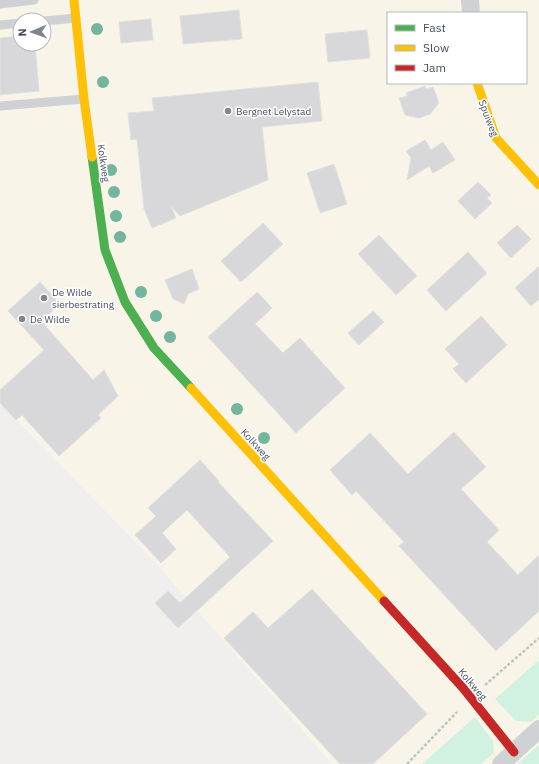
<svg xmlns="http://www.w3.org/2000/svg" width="539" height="764" font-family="'IBM Plex Sans',sans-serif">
	<rect width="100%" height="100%" fill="#f0efee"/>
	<!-- commercial -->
	<path fill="#f8f5e8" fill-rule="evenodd" d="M0 0H539V764H332L153 560 0 403ZM388 13H526V83H388ZM20 20H44V44H20Z"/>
	<!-- green -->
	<g fill="#d1f1e1">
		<path d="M539 660V714L531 722 516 721 495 699Z"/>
		<path d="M475 717 493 741 494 753 481 764H422Z"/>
		<path d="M539 745V764H517Z"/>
	</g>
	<!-- building -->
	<g fill="#d8d8da" stroke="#e1e0e1">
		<path d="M239 10 242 39 183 44 180 16Z"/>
		<path d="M151 19 153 40 121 43 119 22Z"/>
		<path d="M367 30 370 58 328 62 325 34Z"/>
		<path d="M20 36V44H35L39 91 0 95V38Z"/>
		<path d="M318 82 322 121 262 127 268 180 180 216 171 206 176 218 152 228 144 209 137 139 131 140 128 113 154 111 152 98Z"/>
		<path d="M425 86 426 89 433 87 439 103 430 114 419 118 405 115 399 98 407 96 406 93Z"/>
		<path d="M425 140 431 150 443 142 455 160 433 173 429 166 407 180 411 158 406 151Z"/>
		<path d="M334 164 347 204 320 213 307 173Z"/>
		<path d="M478 182 491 195 487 198 492 203 475 219 458 201Z"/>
		<path d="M263 223 283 244 241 282 221 261Z"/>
		<path d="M517 225 531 239 511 258 497 243Z"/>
		<path d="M379 235 417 276 396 295 358 254Z"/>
		<path d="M468 252 487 273 446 311 427 290Z"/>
		<path d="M539 266V299L531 306 515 288Z"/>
		<path d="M192 269 199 289 188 294 184 304 173 299 165 280Z"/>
		<path d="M40 282 60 304 41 321 93 380 104 370 118 396 98 415 101 418 59 456 22 415 16 420 0 403V390L44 350 8 311Z"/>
		<path d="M257 292 272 308 255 324 283 353 300 338 345 388 296 433 208 337Z"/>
		<path d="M373 311 384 322 359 345 348 333Z"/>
		<path d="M481 316 507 345 466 383 453 369 459 364 445 349Z"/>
		<path d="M454 432 486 467 461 489 499 530 487 542 518 575 539 555V611L496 651 399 546 404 542 356 491 352 495 330 470 370 433 408 474Z"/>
		<path d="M200 460 219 481 218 482 273 541 178 628 155 603 168 591 180 603 230 557 187 510 162 533 176 549 161 563 135 535 156 516 148 508Z"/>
		<path d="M312 589 427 714 373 764H340L224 638 253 612 268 628Z"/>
	</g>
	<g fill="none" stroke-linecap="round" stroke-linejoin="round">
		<!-- path -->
		<g stroke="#b8c6c4" stroke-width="2.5" stroke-dasharray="3 2" stroke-linecap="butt">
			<path d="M485 685 539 638"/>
			<path d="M407 764 457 712"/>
		</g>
		<!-- lane -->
		<g stroke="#cfd1d4" stroke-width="9">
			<path d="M0 4 34 0"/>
			<path d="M44 21 76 18"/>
			<path d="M0 25 20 23"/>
			<path d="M0 106 84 99"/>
		</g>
		<!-- street -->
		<g stroke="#cfd1d4" stroke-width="18">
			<path d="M470 0 471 13"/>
			<path d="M501 764 539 729"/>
		</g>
		<!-- fast -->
		<path stroke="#4caf50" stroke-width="9" d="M92 157 105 250 125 302 154 348 191 388"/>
		<!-- slow -->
		<g stroke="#ffc107" stroke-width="9">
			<path d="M74 0 84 99 92 157"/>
			<path d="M477 83 496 138 539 185"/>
			<path d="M191 388 384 601"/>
		</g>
		<!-- jam -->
		<path stroke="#c62828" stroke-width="9" d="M384 601 463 688 514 752"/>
	</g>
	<!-- trees -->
	<g fill="#73b59d">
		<circle cx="97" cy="29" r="6"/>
		<circle cx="103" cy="82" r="6"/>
		<circle cx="111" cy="170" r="6"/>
		<circle cx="114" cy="192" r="6"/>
		<circle cx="116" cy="216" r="6"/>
		<circle cx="120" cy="237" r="6"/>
		<circle cx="141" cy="292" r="6"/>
		<circle cx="156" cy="316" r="6"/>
		<circle cx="170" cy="337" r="6"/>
		<circle cx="237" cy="409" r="6"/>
		<circle cx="264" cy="438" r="6"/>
	</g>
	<!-- markers -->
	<g fill="#808690" stroke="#fff" stroke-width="1.5">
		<circle cx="228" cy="111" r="4"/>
		<circle cx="44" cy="298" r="4"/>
		<circle cx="22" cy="319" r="4"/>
	</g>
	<g text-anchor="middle" stroke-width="3" stroke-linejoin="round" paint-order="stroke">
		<!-- poi labels -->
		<g font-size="10" fill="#444d5d" stroke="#fff" text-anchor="start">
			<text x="236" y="115">Bergnet Lelystad</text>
			<text x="52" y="296">De Wilde<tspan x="52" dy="12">sierbestrating</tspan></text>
			<text x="30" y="323">De Wilde</text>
		</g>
		<!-- street labels -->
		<g font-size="10" fill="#444d5d" stroke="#fff">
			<text transform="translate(489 118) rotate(69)" y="4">Spuiweg</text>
			<text transform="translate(104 163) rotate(82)" y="4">Kolkweg</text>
			<text transform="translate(256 444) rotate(48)" y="4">Kolkweg</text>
			<text transform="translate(473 684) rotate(50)" y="4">Kolkweg</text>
		</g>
	</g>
	<!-- legend -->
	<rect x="387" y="12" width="140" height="72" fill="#ffffff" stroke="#b4b8be"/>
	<rect x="395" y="25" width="20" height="6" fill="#4caf50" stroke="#b4b8be"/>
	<text x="423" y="32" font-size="12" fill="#444d5d">Fast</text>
	<rect x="395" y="45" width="20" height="6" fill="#ffc107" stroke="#b4b8be"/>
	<text x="423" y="52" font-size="12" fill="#444d5d">Slow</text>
	<rect x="395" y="65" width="20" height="6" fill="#c62828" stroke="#b4b8be"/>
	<text x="423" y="72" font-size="12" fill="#444d5d">Jam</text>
	<!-- north arrow -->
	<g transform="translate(32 32) rotate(268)"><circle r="19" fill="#ffffff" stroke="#b4b8be"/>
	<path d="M0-3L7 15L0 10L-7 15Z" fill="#808690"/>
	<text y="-6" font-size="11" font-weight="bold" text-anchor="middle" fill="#444d5d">N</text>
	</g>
</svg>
